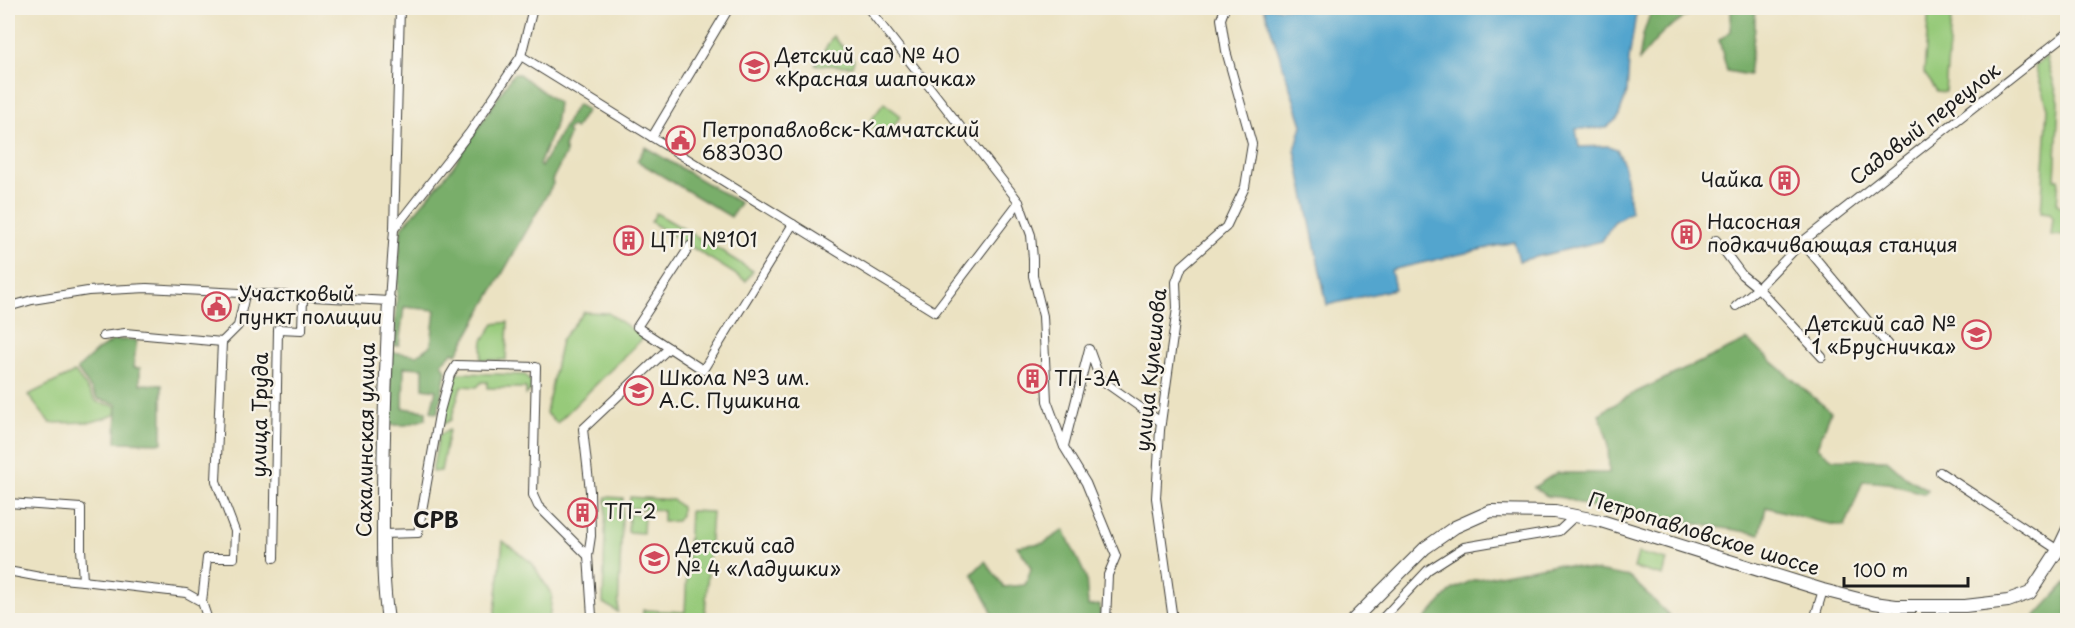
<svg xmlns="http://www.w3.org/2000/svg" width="2075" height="628" font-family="'Playpen Sans',sans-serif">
	<rect width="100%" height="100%" fill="#f7f3e8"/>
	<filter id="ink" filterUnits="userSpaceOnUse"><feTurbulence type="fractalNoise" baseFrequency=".0167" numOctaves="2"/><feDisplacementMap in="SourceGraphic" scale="12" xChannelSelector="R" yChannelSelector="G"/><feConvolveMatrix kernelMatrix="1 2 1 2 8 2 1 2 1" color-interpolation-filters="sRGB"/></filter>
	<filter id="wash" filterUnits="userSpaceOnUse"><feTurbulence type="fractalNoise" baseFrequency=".008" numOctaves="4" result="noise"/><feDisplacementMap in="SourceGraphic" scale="24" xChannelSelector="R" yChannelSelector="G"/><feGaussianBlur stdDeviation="1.35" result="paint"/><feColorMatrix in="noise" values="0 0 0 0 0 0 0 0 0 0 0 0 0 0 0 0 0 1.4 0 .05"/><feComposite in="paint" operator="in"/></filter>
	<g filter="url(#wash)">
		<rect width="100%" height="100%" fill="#ebe2c2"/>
		<!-- green -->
		<g fill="#97ca7a" stroke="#5a734b" stroke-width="1.5">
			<path d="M1929 8H1952L1945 92 1937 91 1924 73Z"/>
			<path d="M833 36 854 60 852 66 815 65Z"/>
			<path d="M2046 57 2059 101 2055 179H2059L2057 204 2067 211V236L2051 235 2053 217 2050 213 2041 212 2048 108 2035 66Z"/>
			<path d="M884 103 901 116 885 137 868 124Z"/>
			<path d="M656 213 727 254V255L753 271 746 281 651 222Z"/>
			<path d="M584 312 608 313 644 337 557 423 546 413 561 340Z"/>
			<path d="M508 322 506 360H481L483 340 494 324Z"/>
			<path d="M75 372 97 402 116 406 115 415 92 422 50 423 28 395Z"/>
			<path d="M461 373 525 375 531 382V390L526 395V388H487V382H482L477 387 461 386 451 420 440 426 452 380 456 375Z"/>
			<path d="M449 430 441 471 432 472 439 435Z"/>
			<path d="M606 497 623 498 618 612 603 603Z"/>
			<path d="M630 497 673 500 681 507V515L677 521 663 522V510L629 508Z"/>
			<path d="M690 511 712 512 705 614H700V620H642L643 610 685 612Z"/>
			<path d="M629 514 644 515 643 533 628 532Z"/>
			<path d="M503 541 532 563 552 595 549 620H494Z"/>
			<path d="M1638 553 1667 560 1663 576 1634 568Z"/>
		</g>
		<!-- forest -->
		<g fill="#79ae6a" stroke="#4a6543" stroke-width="1.5">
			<path d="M1652 8H1698L1663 32 1639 60 1643 35Z"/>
			<path d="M1731 8H1755V28L1749 75 1727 71 1719 40 1731 31Z"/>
			<path d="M513 74H519L558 103 555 125 539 165 541 167 577 104 587 110 575 129 571 126 567 130 569 135 564 147 566 153 552 180 553 184 457 354 453 352 442 363 446 371 438 412 435 413 431 411 436 390 423 388V368L404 367 403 408 426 411V419L406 425H389L391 352 417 355 431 345 435 310 404 307 399 345 394 346 401 229 452 168Z"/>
			<path d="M645 147 740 203 731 217 637 161Z"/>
			<path d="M114 340H137L133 368H140V384L162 385V443L116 442 117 404 98 399 77 369 98 350Z"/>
			<path d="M1747 340 1831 412 1817 447 1833 459 1887 460 1906 477 1928 490 1925 494 1888 483 1863 481 1845 527 1816 521 1766 507 1760 534 1590 507 1565 498 1547 496 1534 487 1556 473H1609L1608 441 1599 414 1630 395Z"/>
			<path d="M1064 530 1086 577 1088 606 1100 605V620H994L989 604 972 574 985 561 1004 587 1025 585 1031 569 1027 560 1017 546 1044 543Z"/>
			<path d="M1556 564 1630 577 1674 620H1424L1453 589 1473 580Z"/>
			<path d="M2066 583 2067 584V620H2032Z"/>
		</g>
		<!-- water -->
		<path fill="#53a5ce" stroke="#386075" stroke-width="1.5" d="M1264 8H1637L1629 60 1627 93 1618 118 1606 128 1576 129 1579 147 1608 146 1617 149 1624 164 1631 212 1615 221 1602 241 1519 261 1514 242 1391 270 1395 289 1327 305 1295 150 1302 125Z"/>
	</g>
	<g filter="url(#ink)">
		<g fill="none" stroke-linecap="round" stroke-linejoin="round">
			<defs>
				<g id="street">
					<path d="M868 8 1019 202 1031 235 1033 259V276L1043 316 1047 401 1064 447 1086 483 1116 556 1108 575 1106 620"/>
					<path d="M521 56 935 312 1019 202"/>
					<path d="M652 137 729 8"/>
					<path d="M394 229 470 132 521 56 533 8"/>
					<path d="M1716 240 1742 275 1758 288 1822 357"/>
					<path d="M1802 242 1888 345"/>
					<path d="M690 246 637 327 703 370 793 224"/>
					<path d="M1736 306 1758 288 1802 242 2068 33"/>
					<path d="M8 307 32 300 88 291 147 288 389 301 394 229 400 8"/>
					<path d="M103 336 125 333 222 342 238 326 245 295"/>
					<path d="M1064 446 1089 349 1100 379 1161 422"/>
					<path d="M1940 472 2058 550"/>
					<path d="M8 503 81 508V549L83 581 186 593 202 602 208 620"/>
					<path d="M383 534 418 533 439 415 450 375 456 365 536 367 533 495 538 506 588 556"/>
					<path d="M274 558 278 329 302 330 303 298"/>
					<path d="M8 571 40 577 83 581"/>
					<path d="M202 602 207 558H234L235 531 216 481 222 342"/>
					<path d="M599 620 592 616 588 556 591 536 590 491 583 429 669 348"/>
					<path d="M1173 620 1156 498 1160 430 1177 308 1176 282 1182 266 1226 227 1245 187 1252 144 1226 51 1221 19 1225 8"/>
					<path d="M1381 620 1428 570 1464 547 1559 531 1575 516"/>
					<path d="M1814 620 1823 590"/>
				</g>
				<g id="secondary">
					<path d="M388 620C382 581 383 542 383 502 383 435 386 368 389 301"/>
					<path d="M1353 620 1425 548 1455 527 1491 511 1555 512 1601 521 1823 590 1874 603 1896 606H1965L2008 601 2030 593 2058 550 2068 529"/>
				</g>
			</defs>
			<!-- street casing -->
			<use href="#street" stroke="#3b3a35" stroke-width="10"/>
			<!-- secondary casing -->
			<use href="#secondary" stroke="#3b3a35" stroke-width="14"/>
			<!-- street -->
			<use href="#street" stroke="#fff" stroke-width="8"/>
			<!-- secondary -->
			<use href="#secondary" stroke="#fff" stroke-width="12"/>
		</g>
	</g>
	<!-- icons -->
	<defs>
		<symbol id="school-ring" viewBox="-11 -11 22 22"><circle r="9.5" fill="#f7f3e8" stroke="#d1495b" stroke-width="1.5"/><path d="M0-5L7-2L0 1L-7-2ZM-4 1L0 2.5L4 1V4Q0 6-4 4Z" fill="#d1495b"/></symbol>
		<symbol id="civic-ring" viewBox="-11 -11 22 22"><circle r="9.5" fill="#f7f3e8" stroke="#d1495b" stroke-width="1.5"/><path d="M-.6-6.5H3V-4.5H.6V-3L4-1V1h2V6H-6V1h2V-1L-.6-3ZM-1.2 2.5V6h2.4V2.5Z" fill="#d1495b"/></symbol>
		<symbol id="building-ring" viewBox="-11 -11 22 22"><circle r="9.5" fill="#f7f3e8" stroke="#d1495b" stroke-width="1.5"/><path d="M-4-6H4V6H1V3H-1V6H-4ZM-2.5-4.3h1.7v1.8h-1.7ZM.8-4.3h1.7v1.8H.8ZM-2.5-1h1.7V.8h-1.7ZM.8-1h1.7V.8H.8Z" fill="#d1495b"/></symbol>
	</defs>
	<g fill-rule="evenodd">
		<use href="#school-ring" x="738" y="50" width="33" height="33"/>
		<use href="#civic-ring" x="664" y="124" width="33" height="33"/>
		<use href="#building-ring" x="1768" y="164" width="33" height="33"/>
		<use href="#building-ring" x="1670" y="218" width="33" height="33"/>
		<use href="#building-ring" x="612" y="224" width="33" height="33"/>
		<use href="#civic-ring" x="200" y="290" width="33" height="33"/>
		<use href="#school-ring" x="1960" y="318" width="33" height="33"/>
		<use href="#building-ring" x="1016" y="362" width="33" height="33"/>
		<use href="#school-ring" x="622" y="374" width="33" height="33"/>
		<use href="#building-ring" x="566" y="496" width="33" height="33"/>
		<use href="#school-ring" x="638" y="542" width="33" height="33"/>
	</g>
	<g text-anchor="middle" stroke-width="5" stroke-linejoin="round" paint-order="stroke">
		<!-- poi labels -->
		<g font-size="20" fill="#1c1c1c" stroke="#f7f3e8" text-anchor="start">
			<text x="775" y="63">Детский сад № 40<tspan x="775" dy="23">«Красная шапочка»</tspan></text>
			<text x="702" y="137">Петропавловск-Камчатский<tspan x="702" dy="23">683030</tspan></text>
			<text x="1763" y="187" text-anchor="end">Чайка</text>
			<text x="1707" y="229">Насосная<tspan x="1707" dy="23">подкачивающая станция</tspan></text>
			<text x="650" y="247">ЦТП №101</text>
			<text x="238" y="301">Участковый<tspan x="238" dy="23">пункт полиции</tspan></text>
			<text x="1956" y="331" text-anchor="end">Детский сад №<tspan x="1956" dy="23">1 «Брусничка»</tspan></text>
			<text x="659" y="385">Школа №3 им.<tspan x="659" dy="23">А.С. Пушкина</tspan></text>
			<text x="1054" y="386">ТП-3А</text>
			<text x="604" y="519">ТП-2</text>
			<text x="676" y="553">Детский сад<tspan x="676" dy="23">№ 4 «Ладушки»</tspan></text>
		</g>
		<!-- street labels -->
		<g font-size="20" fill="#1c1c1c" stroke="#f7f3e8">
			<text transform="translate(1925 124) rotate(-38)" y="7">Садовый переулок</text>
			<text transform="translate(1151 370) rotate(-84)" y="7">улица Кулешова</text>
			<text transform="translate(260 415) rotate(-89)" y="7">улица Труда</text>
			<text transform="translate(366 440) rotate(-89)" y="7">Сахалинская улица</text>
			<text transform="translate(1704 534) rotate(17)" y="7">Петропавловское шоссе</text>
		</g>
		<!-- quarter labels -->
		<g font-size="22" font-weight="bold" fill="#1c1c1c" stroke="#f7f3e8">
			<text x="436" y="528">СРВ</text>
		</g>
	</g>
	<!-- margin -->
	<rect width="2075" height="628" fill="none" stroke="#f7f3e8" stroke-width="30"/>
	<!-- scale -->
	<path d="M1844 577v9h124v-9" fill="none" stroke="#1c1c1c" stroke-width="3"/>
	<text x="1853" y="577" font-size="18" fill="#1c1c1c" stroke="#f7f3e8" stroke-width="4.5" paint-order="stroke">100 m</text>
</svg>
